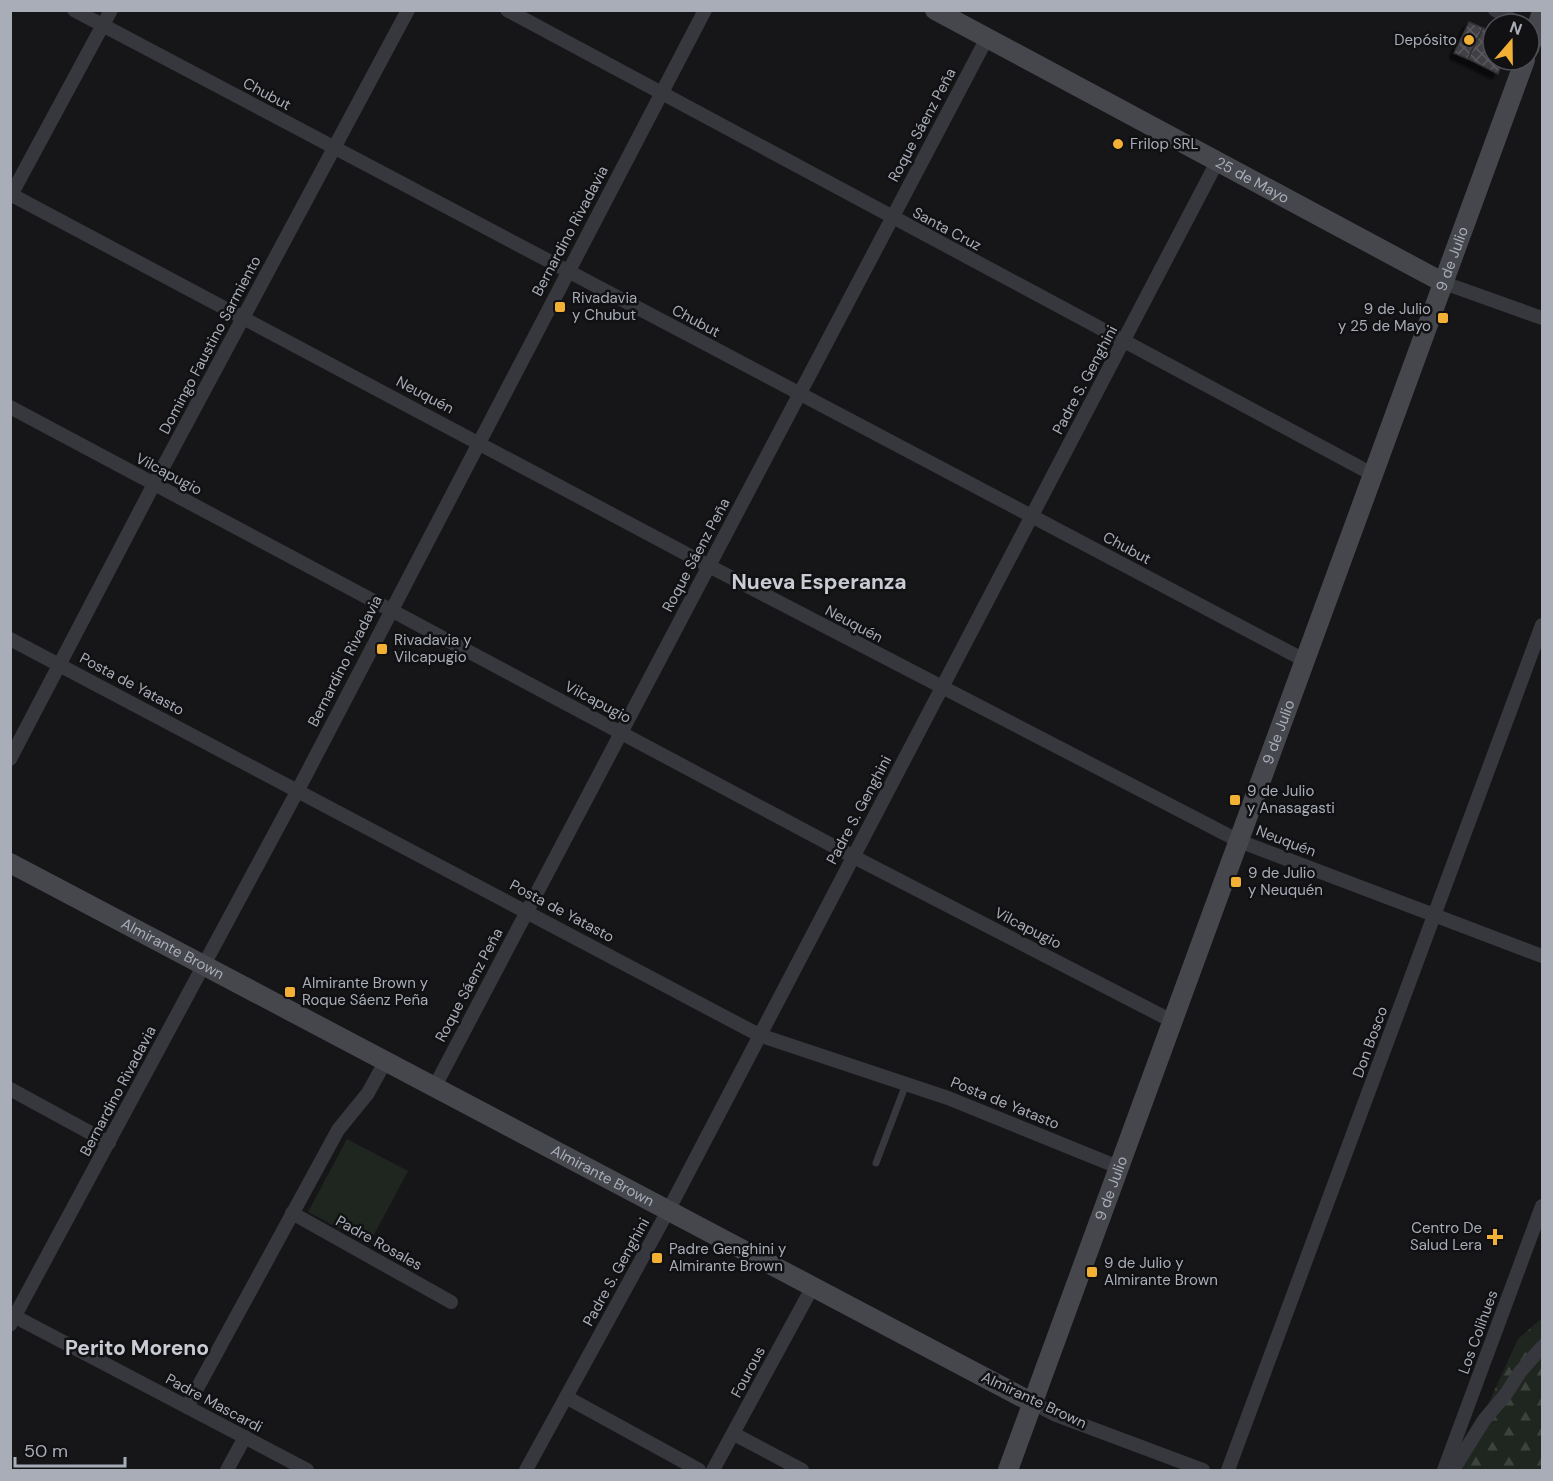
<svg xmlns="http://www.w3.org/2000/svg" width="1553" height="1481" font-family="'DM Sans',sans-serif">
	<defs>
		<pattern id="forest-firs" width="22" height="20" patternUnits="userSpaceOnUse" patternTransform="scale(1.5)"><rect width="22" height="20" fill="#1e261f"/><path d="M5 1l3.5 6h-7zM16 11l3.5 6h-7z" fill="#3c433d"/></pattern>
		<pattern id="building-cross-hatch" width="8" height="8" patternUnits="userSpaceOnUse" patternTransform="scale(1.5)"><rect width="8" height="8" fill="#404145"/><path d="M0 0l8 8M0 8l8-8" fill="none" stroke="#595a5e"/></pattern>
		<filter id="shadow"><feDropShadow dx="-5.5" dy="5.5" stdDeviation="1.5" flood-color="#0009"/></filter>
	</defs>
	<rect width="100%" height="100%" fill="#161618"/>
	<!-- forest -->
	<path fill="url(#forest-firs)" d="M1542 1318V1470H1458L1518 1339Z"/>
	<!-- park -->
	<path fill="#1e261f" d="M347 1139 408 1171 369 1244 308 1212Z"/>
	<!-- building -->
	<g fill="url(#building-cross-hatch)" stroke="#303034" stroke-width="1.5" filter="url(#shadow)">
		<path d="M1469 22 1483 28 1468 59 1454 53Z"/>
		<path d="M1483 28 1493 33V60H1503L1498 74 1468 59Z"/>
	</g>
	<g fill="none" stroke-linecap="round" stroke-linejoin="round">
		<!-- lane -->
		<path stroke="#37383d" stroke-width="7" d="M876 1163 906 1084"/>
		<!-- street -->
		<g stroke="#37383d" stroke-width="14">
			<path d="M74 10 1304 660"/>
			<path d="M507 10 1372 474"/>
			<path d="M1495 10 1520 24"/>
			<path d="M10 194 709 566 1239 841 1542 956"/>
			<path d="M10 197 111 10"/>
			<path d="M1444 283 1542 318"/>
			<path d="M10 407 852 856 1172 1021"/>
			<path d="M10 639 759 1035 948 1098 1118 1167"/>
			<path d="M10 759 154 484 408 10"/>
			<path d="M434 1088 987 38"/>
			<path d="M10 1089 109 1143"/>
			<path d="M292 1213 451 1302"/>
			<path d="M10 1314 307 1470"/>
			<path d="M10 1325 298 790 705 10"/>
			<path d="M566 1397 699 1470"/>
			<path d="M1033 1403 1056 1415 1203 1470"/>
			<path d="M187 1407 338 1130 368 1093 385 1062"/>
			<path d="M734 1434 802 1470"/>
			<path d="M227 1470 245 1437"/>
			<path d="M526 1470 668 1211 1217 162"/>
			<path d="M713 1470 812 1288"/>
			<path d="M1228 1470 1542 625"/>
			<path d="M1444 1470 1542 1206"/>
			<path d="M1453 1470 1484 1420 1506 1394 1520 1372 1542 1347"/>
		</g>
		<!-- secondary -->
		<g stroke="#45474d" stroke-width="20">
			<path id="s1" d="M935 10 1444 283"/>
			<path d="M1529 49 1542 12"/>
			<path id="s2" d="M10 863 1033 1403"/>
			<path id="s3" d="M1008 1470 1525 60"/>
		</g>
	</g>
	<!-- markers -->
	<g fill="#f2b134" stroke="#111113" stroke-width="2">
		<circle cx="1469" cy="40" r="6"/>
		<circle cx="1118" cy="144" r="6"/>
		<rect x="554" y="301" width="12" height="12" rx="3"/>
		<rect x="1437" y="312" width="12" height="12" rx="3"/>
		<rect x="376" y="643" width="12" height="12" rx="3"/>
		<rect x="1229" y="794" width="12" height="12" rx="3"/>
		<rect x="1230" y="876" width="12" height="12" rx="3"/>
		<rect x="284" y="986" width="12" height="12" rx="3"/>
		<path d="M1492 1228h6v6h6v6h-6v6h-6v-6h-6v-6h6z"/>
		<rect x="651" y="1252" width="12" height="12" rx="3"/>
		<rect x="1086" y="1266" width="12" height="12" rx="3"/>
	</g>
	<g text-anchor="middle" stroke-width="5" stroke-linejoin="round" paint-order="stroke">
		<!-- poi labels -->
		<g font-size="15" fill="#a8adb8" stroke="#111113" text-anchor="start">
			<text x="1457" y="45" text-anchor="end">Depósito</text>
			<text x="1130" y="149">Frilop SRL</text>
			<text x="572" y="303">Rivadavia<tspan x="572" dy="17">y Chubut</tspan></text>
			<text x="1431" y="314" text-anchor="end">9 de Julio<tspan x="1431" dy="17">y 25 de Mayo</tspan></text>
			<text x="394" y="645">Rivadavia y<tspan x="394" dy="17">Vilcapugio</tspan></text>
			<text x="1247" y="796">9 de Julio<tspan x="1247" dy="17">y Anasagasti</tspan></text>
			<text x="1248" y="878">9 de Julio<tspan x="1248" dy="17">y Neuquén</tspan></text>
			<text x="302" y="988">Almirante Brown y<tspan x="302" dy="17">Roque Sáenz Peña</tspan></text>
			<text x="1482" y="1233" text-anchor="end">Centro De<tspan x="1482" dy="17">Salud Lera</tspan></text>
			<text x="669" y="1254">Padre Genghini y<tspan x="669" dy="17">Almirante Brown</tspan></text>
			<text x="1104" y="1268">9 de Julio y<tspan x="1104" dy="17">Almirante Brown</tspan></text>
		</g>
		<!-- street labels -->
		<g font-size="15" fill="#a8adb8" stroke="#111113">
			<text transform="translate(267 94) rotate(28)" y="5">Chubut</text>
			<text transform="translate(922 125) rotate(-62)" y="5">Roque Sáenz Peña</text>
			<text dy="5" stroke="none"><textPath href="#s1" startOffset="360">25 de Mayo</textPath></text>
			<text transform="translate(947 229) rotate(28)" y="5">Santa Cruz</text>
			<text transform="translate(570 231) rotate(-62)" y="5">Bernardino Rivadavia</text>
			<text dy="5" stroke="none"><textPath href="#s3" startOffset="1290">9 de Julio</textPath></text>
			<text transform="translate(696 321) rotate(28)" y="5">Chubut</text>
			<text transform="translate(210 345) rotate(-62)" y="5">Domingo Faustino Sarmiento</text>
			<text transform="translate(1085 380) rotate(-62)" y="5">Padre S. Genghini</text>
			<text transform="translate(425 395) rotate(28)" y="5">Neuquén</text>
			<text transform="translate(169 474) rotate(28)" y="5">Vilcapugio</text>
			<text transform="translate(1127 548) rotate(28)" y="5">Chubut</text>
			<text transform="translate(696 555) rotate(-62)" y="5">Roque Sáenz Peña</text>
			<text transform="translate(854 624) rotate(28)" y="5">Neuquén</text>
			<text transform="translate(345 661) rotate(-63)" y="5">Bernardino Rivadavia</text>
			<text transform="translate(132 684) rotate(28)" y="5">Posta de Yatasto</text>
			<text transform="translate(598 702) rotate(28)" y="5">Vilcapugio</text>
			<text dy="5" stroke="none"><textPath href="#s3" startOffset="786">9 de Julio</textPath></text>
			<text transform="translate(859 810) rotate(-62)" y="5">Padre S. Genghini</text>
			<text transform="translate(1286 841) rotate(21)" y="5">Neuquén</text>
			<text transform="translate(562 911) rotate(28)" y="5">Posta de Yatasto</text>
			<text transform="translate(1028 928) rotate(27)" y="5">Vilcapugio</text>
			<text dy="5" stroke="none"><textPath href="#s2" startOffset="184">Almirante Brown</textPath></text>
			<text transform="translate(469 985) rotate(-62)" y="5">Roque Sáenz Peña</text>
			<text transform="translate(1370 1042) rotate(-70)" y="5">Don Bosco</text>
			<text transform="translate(118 1091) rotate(-62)" y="5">Bernardino Rivadavia</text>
			<text transform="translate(1005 1103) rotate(22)" y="5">Posta de Yatasto</text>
			<text dy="5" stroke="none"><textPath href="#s2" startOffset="670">Almirante Brown</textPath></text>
			<text dy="5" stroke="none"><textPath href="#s3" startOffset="300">9 de Julio</textPath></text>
			<text transform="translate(379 1243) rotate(29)" y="5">Padre Rosales</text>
			<text transform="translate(616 1272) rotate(-61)" y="5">Padre S. Genghini</text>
			<text transform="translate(1478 1332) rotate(-70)" y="5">Los Colihues</text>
			<text transform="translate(748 1372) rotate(-62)" y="5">Fourous</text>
			<text transform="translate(1034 1400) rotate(25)" y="5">Almirante Brown</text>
			<text transform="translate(214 1403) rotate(28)" y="5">Padre Mascardi</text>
		</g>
		<!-- district labels -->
		<g font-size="21" font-weight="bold" fill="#c9ccd4" stroke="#111113">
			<text x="819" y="589">Nueva Esperanza</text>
			<text x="137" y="1355">Perito Moreno</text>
		</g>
	</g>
	<!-- border -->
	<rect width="1553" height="1481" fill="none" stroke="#a8adb8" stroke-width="24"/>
	<!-- north arrow -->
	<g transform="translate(1511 42) rotate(20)"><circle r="28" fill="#111113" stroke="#4d4f55" stroke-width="1.5"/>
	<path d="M0-4.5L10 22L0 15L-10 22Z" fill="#f2b134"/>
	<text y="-9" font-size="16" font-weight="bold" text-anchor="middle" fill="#a8adb8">N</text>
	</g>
	<!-- scale -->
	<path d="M15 1457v9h110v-9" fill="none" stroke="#a8adb8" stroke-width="3"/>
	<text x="24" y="1457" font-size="18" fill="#a8adb8" stroke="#111113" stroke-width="4.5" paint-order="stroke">50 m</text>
</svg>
